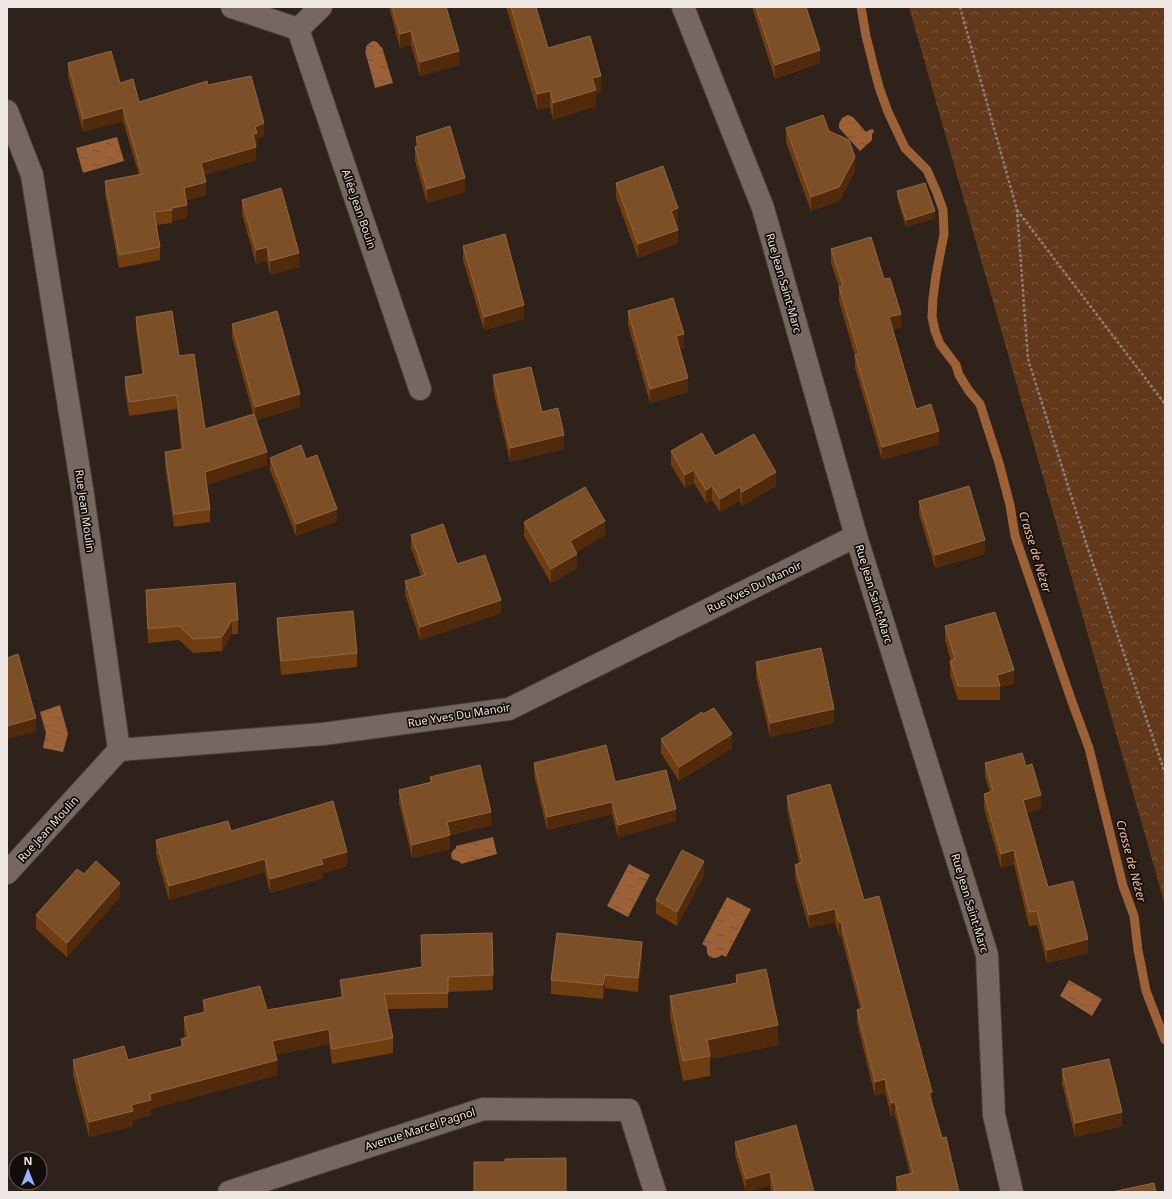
<svg xmlns="http://www.w3.org/2000/svg" width="1172" height="1199" font-family="'Noto Sans',sans-serif">
	<defs>
		<pattern id="forest-crowns" width="20" height="18" patternUnits="userSpaceOnUse"><rect width="20" height="18" fill="#62391b"/><path d="M2 6a3 3 0 1 1 6 0M12 15a3 3 0 1 1 6 0" fill="none" stroke="#79563c"/></pattern>
		<pattern id="water-ripples" width="26" height="14" patternUnits="userSpaceOnUse"><rect width="26" height="14" fill="#9c6137"/><path d="M2 4q2-2 4 0t4 0M15 11q2-2 4 0t4 0" fill="none" stroke="#72533e"/></pattern>
	</defs>
	<rect width="100%" height="100%" fill="#2e221b"/>
	<!-- forest -->
	<path fill="url(#forest-crowns)" d="M909 7H1165V905Z"/>
	<!-- water -->
	<g fill="url(#water-ripples)">
		<path d="M373 41 377 42 381 47H382L393 83 375 88 365 51H366C365 45 368 44 373 41Z"/>
		<path d="M848 115 853 117 866 132 869 130 873 129 874 132 872 134V140L860 151 839 128V124L842 118Z"/>
		<path d="M117 137 124 161 83 173 76 148Z"/>
		<path d="M60 705 68 734 63 752 43 748 46 733 40 712Z"/>
		<path d="M493 837 497 854 461 864 460 862 452 859C450 854 452 851 456 848V846Z"/>
		<path d="M629 864 650 875 628 917 607 906Z"/>
		<path d="M727 897 751 909 726 957 722 955C714 961 705 958 707 947L702 944Z"/>
		<path d="M1069 980 1102 999 1092 1016 1060 996Z"/>
	</g>
	<g fill="none" stroke-linecap="round" stroke-linejoin="round">
		<!-- stream -->
		<path stroke="#9c6137" stroke-width="9" d="M861 7 866 36 874 68 879 87 888 112 905 148 927 170 937 193 943 210 944 234 936 275 933 298 932 317 935 331 940 344 956 365 959 375 969 391 980 404 999 463 1010 505 1015 536 1071 699 1089 748 1123 886 1134 916 1138 950 1146 991 1165 1040"/>
		<defs>
			<g id="minor">
				<path d="M232 7 298 29 321 7"/>
				<path d="M683 7 763 208 856 536 987 955 994 1115 1012 1192"/>
				<path d="M298 29 420 389"/>
				<path d="M7 111 32 175 83 495 119 750 7 873"/>
				<path d="M119 750 323 734 509 709 856 536"/>
				<path d="M229 1192 483 1109 629 1110 655 1192"/>
			</g>
		</defs>
		<!-- minor casing -->
		<use href="#minor" stroke="#49403b" stroke-width="24"/>
		<!-- path -->
		<g stroke="#897e79" stroke-width="2.5" stroke-dasharray="3 2" stroke-linecap="butt">
			<path d="M960 7 1017 210 1028 359 1087 546 1165 773"/>
			<path d="M1017 210 1165 404"/>
		</g>
		<!-- minor -->
		<use href="#minor" stroke="#766860" stroke-width="22"/>
	</g>
	<!-- wall -->
	<g fill="#703d10">
		<path d="M389 7H446L459 65 420 76 411 45 400 48Z"/>
		<path d="M506 7H536L548 48 601 92 596 94V106L553 120 550 107 537 110Z"/>
		<path d="M752 7H806L820 63 775 79Z"/>
		<path d="M68 63 120 83 139 102 208 85 264 136 257 139V146H256V160L204 175 206 195 186 200 187 218 172 221V223L156 225 160 247V260L119 268 105 194V181L139 175 123 121 83 132 68 76Z"/>
		<path d="M786 128 829 131 855 171 839 201 811 211 786 142Z"/>
		<path d="M416 137 465 192 427 203 415 161V147L416 146Z"/>
		<path d="M616 183 678 222 675 223 678 243 638 258 616 197Z"/>
		<path d="M897 191 935 218 906 227 897 198Z"/>
		<path d="M242 200 299 267 270 275 267 261 256 264 242 214Z"/>
		<path d="M463 246 524 319 484 330 463 260Z"/>
		<path d="M831 249 884 279 901 327 893 330 916 409 939 444 882 460 855 368V356L839 301V287L831 263Z"/>
		<path d="M628 311 684 348 680 349 688 392 650 403 628 325Z"/>
		<path d="M136 317 179 356 205 429 253 414 232 337V324L300 407 256 420 267 465 206 485 210 509V522L174 527 165 465V452L181 449 177 409 129 416 125 390V377L142 374 136 330Z"/>
		<path d="M493 375 542 412 564 449 510 462 493 389Z"/>
		<path d="M671 451 715 456 776 486 742 506 740 501 720 512 712 500 706 503 694 483 685 488 671 465Z"/>
		<path d="M270 458 306 459 337 521 296 536 270 470Z"/>
		<path d="M919 501 985 554 935 568 919 514Z"/>
		<path d="M524 522 605 535 576 552 577 568 551 583 524 536Z"/>
		<path d="M411 535 457 564 501 613 420 640 405 594V581L421 576 411 548Z"/>
		<path d="M146 590 238 620V634H232L222 651 193 653 179 640 148 643 146 604Z"/>
		<path d="M277 618 357 653V667L281 675 277 632Z"/>
		<path d="M945 626 1014 684 1000 687V700H958L950 675V661H951L945 640Z"/>
		<path d="M756 662 834 723 770 737 756 676Z"/>
		<path d="M661 739 732 748 679 781 661 753Z"/>
		<path d="M534 763 615 782 676 821 618 837 612 814 547 830 534 775Z"/>
		<path d="M985 763 1026 766 1041 809 1027 813 1048 887 1088 953 1047 963 1037 925 1029 926 1014 864 1001 868 984 808V794L990 793 985 776Z"/>
		<path d="M430 777 491 825 450 835V849L412 858 399 803V790L430 782Z"/>
		<path d="M787 796 864 900 932 1104 942 1138 959 1192H896V1177L910 1174 895 1115 891 1116 885 1092 875 1096 857 1023V1010L860 1009 841 935 839 936 835 922 809 928 795 878V865L799 863 787 810Z"/>
		<path d="M231 831 347 866 323 873V878L270 893 265 872 169 900 156 854V840Z"/>
		<path d="M84 874 120 897 67 957 36 929V915Z"/>
		<path d="M704 875 677 926 656 914V900Z"/>
		<path d="M492 933 493 990 448 992V1008L387 1009 393 1038V1053L332 1064 329 1044 275 1055 277 1075 151 1109V1115L133 1120V1126L89 1137 73 1075V1060H128L181 1046V1039L185 1038 184 1032V1017L203 1012V1000L267 1010 341 997 340 980 422 967Z"/>
		<path d="M642 956 638 992 605 988 603 999 551 994V980Z"/>
		<path d="M736 975 778 1045 710 1059V1076L683 1081 670 1017V996L736 983Z"/>
		<path d="M1062 1069 1122 1126 1075 1137 1062 1083Z"/>
		<path d="M735 1142 814 1192H771L770 1185 746 1192 735 1154Z"/>
	</g>
	<!-- shaded-wall -->
	<g fill="#502a0b">
		<path d="M411 31V45L400 48V34Z"/>
		<path d="M820 50V63L775 79V65Z"/>
		<path d="M459 51V65L420 76V62Z"/>
		<path d="M601 76V92L596 94V106L553 120V103L592 78Z"/>
		<path d="M550 91V107L537 110V94Z"/>
		<path d="M123 108V121L83 132V119Z"/>
		<path d="M264 123V136L257 139V146L253 147V134L255 127Z"/>
		<path d="M256 147V160L201 176V163Z"/>
		<path d="M855 157V171L839 201 811 211V197Z"/>
		<path d="M465 178V192L427 203V189Z"/>
		<path d="M206 182V195L184 201V188Z"/>
		<path d="M187 205V218L172 221V208Z"/>
		<path d="M678 208V222L671 225V211Z"/>
		<path d="M935 211V218L906 227V220Z"/>
		<path d="M678 230V243L638 258V244Z"/>
		<path d="M267 247V261L256 264V250Z"/>
		<path d="M299 253V267L270 275V261Z"/>
		<path d="M524 305V319L484 330V317Z"/>
		<path d="M901 314V327L889 331V317Z"/>
		<path d="M684 334V348L676 350V336Z"/>
		<path d="M688 378V392L650 403V389Z"/>
		<path d="M300 394V407L255 420V407Z"/>
		<path d="M939 431V444L882 460V447Z"/>
		<path d="M564 435V449L510 462V448Z"/>
		<rect x="7" y="444" width="1" height="14"/>
		<path d="M267 452V465L205 486V472Z"/>
		<path d="M694 470V483L685 488V475Z"/>
		<path d="M776 472V486L742 506V492Z"/>
		<path d="M712 486V500L706 503V490Z"/>
		<path d="M740 487V501L720 512V499Z"/>
		<path d="M337 509V521L296 536V524Z"/>
		<path d="M605 521V535L570 555V541Z"/>
		<path d="M985 540V554L935 568V555Z"/>
		<path d="M577 554V568L551 583V569Z"/>
		<path d="M501 600V613L420 640V627Z"/>
		<path d="M232 620V634L222 651V637Z"/>
		<path d="M1014 670V684L1000 687 997 675Z"/>
		<path d="M834 709V723L770 737V723Z"/>
		<path d="M36 718V732L7 739V726Z"/>
		<path d="M732 734V748L679 781V767Z"/>
		<path d="M1041 795V809L1023 814V800Z"/>
		<path d="M612 802V814L547 830V817Z"/>
		<path d="M676 809V821L618 837V825Z"/>
		<path d="M491 812V825L447 835V822Z"/>
		<path d="M450 835V849L412 858V845Z"/>
		<path d="M1014 850V864L1001 868V854Z"/>
		<path d="M347 852V866L323 873V878L270 893V879L321 859Z"/>
		<path d="M265 859V872L169 900V886Z"/>
		<path d="M704 861V875L677 926V912Z"/>
		<path d="M120 883V897L67 957V943Z"/>
		<path d="M835 909V922L809 928V915Z"/>
		<path d="M839 922H841V935L839 936Z"/>
		<path d="M1088 939V953L1047 963V950Z"/>
		<path d="M642 942V956L638 992V978Z"/>
		<path d="M605 975V988L603 999V985Z"/>
		<path d="M778 1025V1045L710 1059V1056L707 1040Z"/>
		<path d="M329 1029V1044L272 1056V1041Z"/>
		<path d="M277 1060V1075L151 1109V1115L133 1120V1126L89 1137V1122L150 1094Z"/>
		<path d="M885 1079V1092L875 1096V1082Z"/>
		<path d="M932 1092V1105L929 1093Z"/>
		<path d="M895 1102V1115L891 1116V1103Z"/>
		<path d="M1122 1112V1126L1075 1137V1123Z"/>
		<path d="M770 1172V1185L746 1192V1179Z"/>
	</g>
	<!-- building -->
	<g fill="#7d4f26" stroke="#8f6744">
		<path d="M392 7H446L459 51 420 62 411 31 400 34Z"/>
		<path d="M511 7H536L548 48 590 36 601 76 592 78 596 90 553 103 550 91 537 94Z"/>
		<path d="M756 7H806L820 50 775 65Z"/>
		<path d="M111 51 120 83 133 79 139 102 207 81 208 85 251 76 264 123 255 127 257 133 253 134 256 147 201 163 206 182 184 188 187 205 172 208V210L154 212 160 247 119 255 105 181 142 174 123 108 83 119 68 63Z"/>
		<path d="M823 115 829 131 849 140 855 157 839 187 811 197 786 128Z"/>
		<path d="M450 126 465 178 427 189 415 147 419 146 416 137Z"/>
		<path d="M663 166 678 208 671 211 678 230 638 244 616 183Z"/>
		<path d="M925 183 935 211 906 220 897 191Z"/>
		<path d="M281 188 299 253 270 261 267 247 256 250 242 200Z"/>
		<path d="M505 234 524 305 484 317 463 246Z"/>
		<path d="M871 237 884 279 890 278 901 314 889 317 916 409 931 404 939 431 882 447 855 355 859 354 839 287 843 286 831 249Z"/>
		<path d="M673 298 684 334 676 336 688 378 650 389 628 311Z"/>
		<path d="M172 311 179 356 194 354 205 429 254 414 267 452 205 472 210 509 174 514 165 452 183 449 177 395 129 402 125 377 144 374 136 317Z"/>
		<path d="M277 311 300 394 255 407 232 324Z"/>
		<path d="M531 367 542 412 558 408 564 435 510 448 493 375Z"/>
		<path d="M702 433 715 456 754 434 776 472 742 492 740 487 720 499 712 486 706 490 694 470 685 475 671 451Z"/>
		<path d="M301 445 306 459 317 455 337 509 296 524 270 458Z"/>
		<path d="M969 486 985 540 935 555 919 501Z"/>
		<path d="M585 487 605 521 570 541 577 554 551 569 524 522Z"/>
		<path d="M443 524 457 564 485 555 501 600 420 627 405 581 425 575 411 535Z"/>
		<path d="M235 583 238 620H232L222 637 193 639 179 626 148 629 146 590Z"/>
		<path d="M353 611 357 653 281 661 277 618Z"/>
		<path d="M995 612 1014 670 997 675 1000 686H958L950 661 955 659 945 626Z"/>
		<path d="M821 648 834 709 770 723 756 662Z"/>
		<path d="M18 654 36 718 7 726V658Z"/>
		<path d="M714 708 732 734 679 767 661 739 702 712 703 714Z"/>
		<path d="M606 745 615 782 666 770 676 809 618 825 612 802 547 817 534 763Z"/>
		<path d="M1022 753 1026 766 1032 764 1041 795 1023 800 1048 887 1073 881 1088 939 1047 950 1037 911 1029 912 1014 850 1001 854 984 794 993 791 985 763Z"/>
		<path d="M480 765 491 812 447 822 450 835 412 845 399 790 432 782 430 777Z"/>
		<path d="M830 784 864 900 879 896 932 1092 929 1093 942 1138 946 1137 959 1192H900L896 1177 913 1173 895 1102 891 1103 885 1079 875 1082 857 1010 863 1008 841 922H839L835 909 809 915 795 865 802 862 787 796Z"/>
		<path d="M333 801 347 852 321 859 323 864 270 879 265 859 169 886 156 840 228 821 231 831Z"/>
		<path d="M682 850 704 861 677 912 656 900Z"/>
		<path d="M96 861 120 883 67 943 36 915 77 869 84 874Z"/>
		<path d="M492 933 493 975 448 977V993L384 994 393 1038 332 1049 329 1029 272 1041 277 1060 150 1094 151 1100 131 1105 133 1111 89 1122 73 1060 124 1046 128 1060 183 1046 181 1039 189 1037 184 1017 206 1012 203 1000 260 986 267 1010 343 997 340 980 422 967 421 935Z"/>
		<path d="M557 933 642 942 638 978 605 975 603 985 551 980Z"/>
		<path d="M766 969 778 1025 707 1040 710 1056 683 1061 670 996 737 983 736 975Z"/>
		<path d="M1109 1059 1122 1112 1075 1123 1062 1069Z"/>
		<path d="M796 1125 814 1192H775L770 1172 746 1179 735 1142Z"/>
		<path d="M566 1158V1192H474V1162H505V1159Z"/>
		<path d="M1154 1183 1156 1192H1112Z"/>
	</g>
	<g text-anchor="middle" stroke-width="3.5" stroke-linejoin="round" paint-order="stroke">
		<!-- street labels -->
		<g font-size="11" fill="#eee6e2" stroke="#120d0a">
			<text transform="translate(359 209) rotate(71)" y="4">Allée Jean Bouin</text>
			<text transform="translate(784 283) rotate(74)" y="4">Rue Jean Saint-Marc</text>
			<text transform="translate(85 511) rotate(82)" y="4">Rue Jean Moulin</text>
			<text transform="translate(754 587) rotate(-26)" y="4">Rue Yves Du Manoir</text>
			<text transform="translate(874 594) rotate(73)" y="4">Rue Jean Saint-Marc</text>
			<text transform="translate(459 715) rotate(-9)" y="4">Rue Yves Du Manoir</text>
			<text transform="translate(48 829) rotate(-48)" y="4">Rue Jean Moulin</text>
			<text transform="translate(970 903) rotate(73)" y="4">Rue Jean Saint-Marc</text>
			<text transform="translate(420 1129) rotate(-18)" y="4">Avenue Marcel Pagnol</text>
		</g>
		<!-- water labels -->
		<g font-size="12" font-style="italic" fill="#f8c3a1" stroke="#120d0a">
			<text transform="translate(1035 552) rotate(73)" y="4">Crasse de Nézer</text>
			<text transform="translate(1131 861) rotate(75)" y="4">Crasse de Nézer</text>
		</g>
	</g>
	<!-- border -->
	<rect width="1172" height="1199" fill="none" stroke="#eee6e2" stroke-width="16"/>
	<!-- north arrow -->
	<g transform="translate(28 1171)"><circle r="19" fill="#120d0a" stroke="#6a6460"/>
	<path d="M0-3L7 15L0 10L-7 15Z" fill="#95b6fd"/>
	<text y="-6" font-size="11" font-weight="bold" text-anchor="middle" fill="#eee6e2">N</text>
	</g>
</svg>
